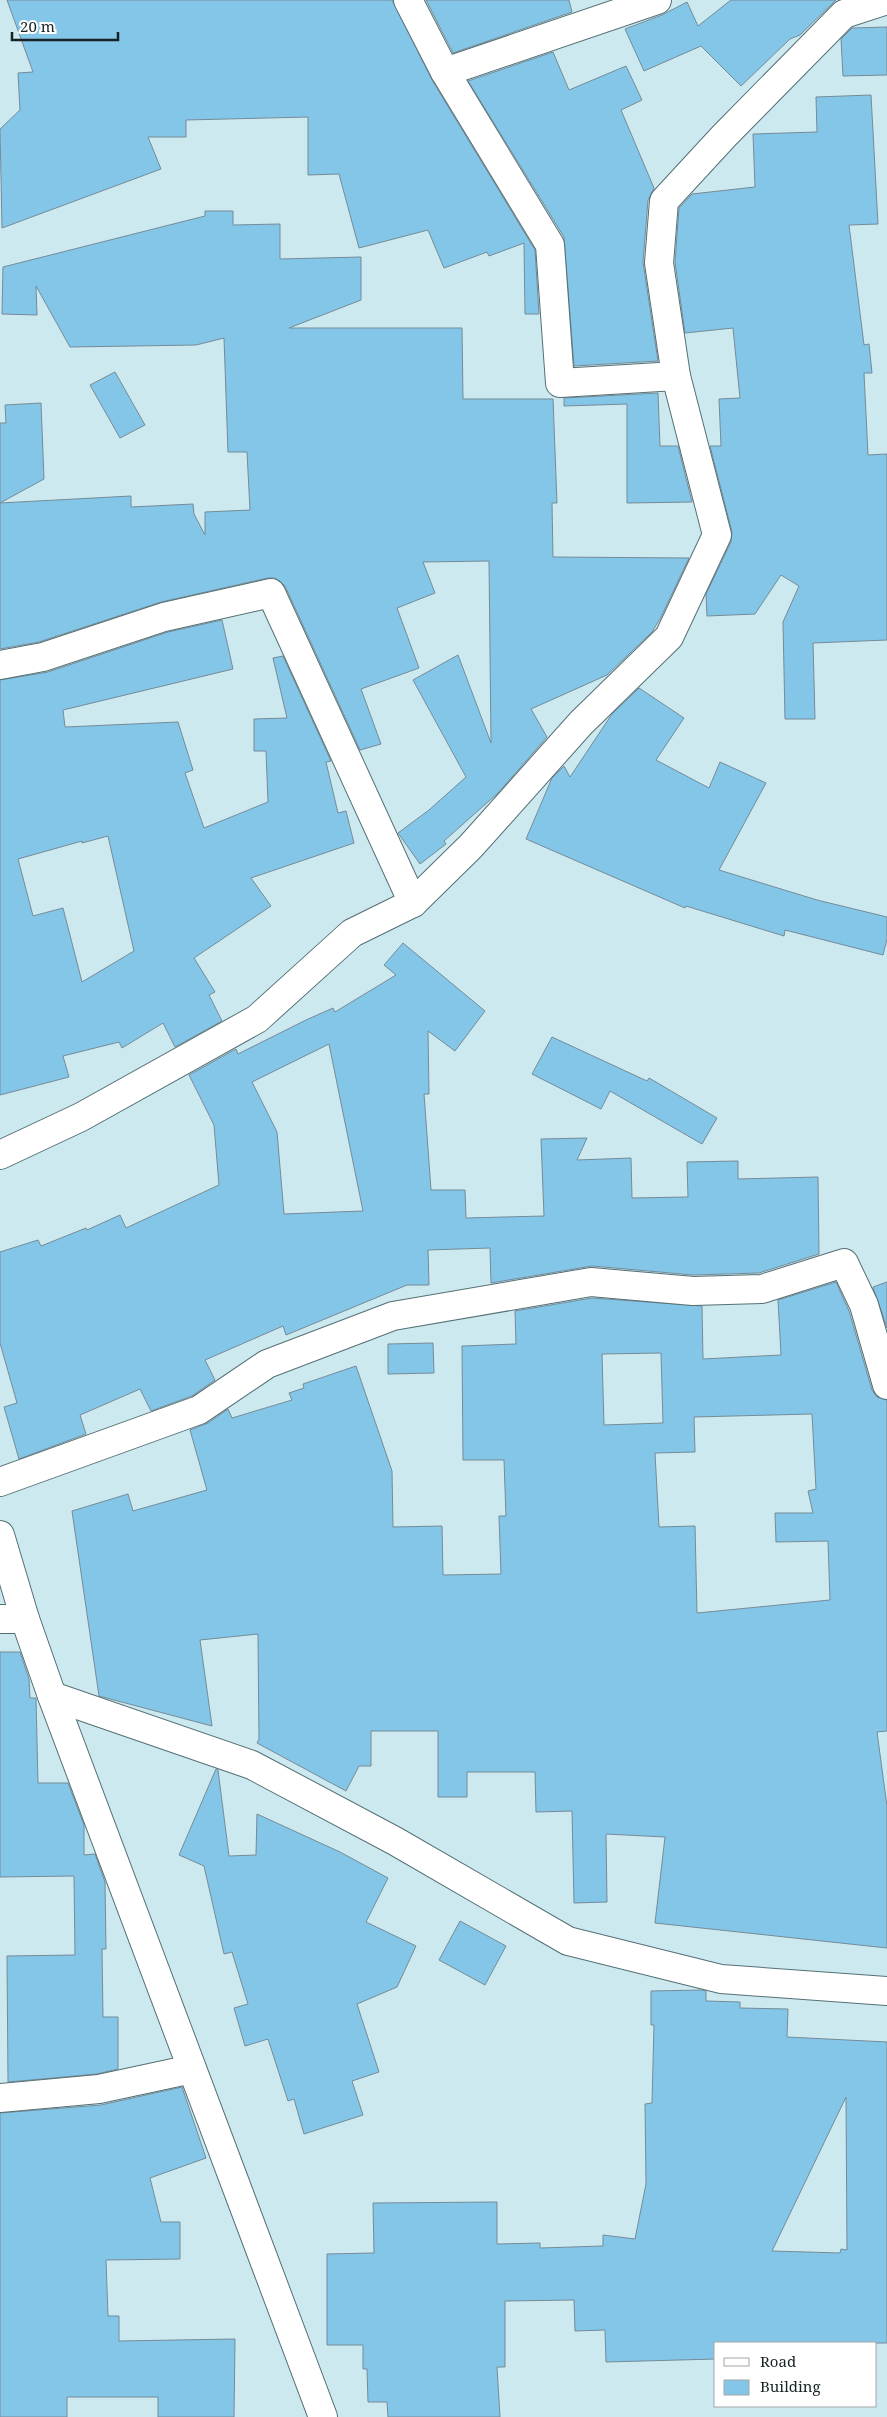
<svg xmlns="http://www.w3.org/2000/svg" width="887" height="2417" font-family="'Noto Serif',serif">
	<rect width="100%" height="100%" fill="#cce9ef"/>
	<!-- building -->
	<g fill="#84c6e8" stroke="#758b98" fill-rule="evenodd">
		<path d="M7 0H392L432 80 535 250 539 314H525L524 243 489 256 487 252 444 268 428 230 359 248 339 174 308 175V117L186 120V137H148L161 169 2 228 0 129 20 110 18 73 33 72Z"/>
		<path d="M426 0H569L572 12 453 53Z"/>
		<path d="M731 0H836L800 35 790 39 741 86 701 46 644 71 625 29 662 15 687 2 698 26Z"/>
		<path d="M887 27V75L843 76 841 39 852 28Z"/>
		<path d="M553 52 569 90 626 66 642 100 621 110 654 188 648 200 643 262 658 361 574 366 564 237 468 81Z"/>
		<path d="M871 95 878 224 849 225 864 345 869 344 872 373H864L868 455 887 454V640L813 643 815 719H785L783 622 799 586 781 575 755 614 707 616 706 594 731 542 732 532 710 446H721L719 399 740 398 733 328 685 333 675 262 679 208 692 194 755 187 753 134 817 132 816 97Z"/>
		<path d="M205 211H233V225L280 224V259L361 257V300L289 328H462L463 399H553L557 503H552L553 557 689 558 661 617 652 632 607 675 531 709 547 737 498 793 444 841 446 844 420 864 398 833 429 810 466 777 413 680 458 655 491 743 489 561 423 562 435 593 397 608 419 668 361 689 381 744 360 750 285 586 275 578H268L161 602 39 642 0 649V503L131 496V507L193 504 194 514 205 535V512L250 510 247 452H228L224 338 196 345 70 347 36 286 37 315 2 314 3 267 205 216Z"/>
		<path d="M115 372 145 425 120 438 90 385Z"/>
		<path d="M658 393 660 446H678L692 502 627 503V404L564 406V398Z"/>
		<path d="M41 403 44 479 0 503V423H6L5 405Z"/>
		<path d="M222 620 233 669 63 710 65 727 178 722 193 770 185 773 204 828 268 802 266 751H254V719L287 718 273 658 283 656 331 761 326 762 338 813 346 811 354 843 251 878 271 906 194 958 215 992 209 995 222 1021 175 1047 163 1023 122 1048 119 1042 63 1056 69 1077 0 1095V680L48 672 168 632ZM108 836 134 951 82 982 63 908 33 916 18 859 82 841V843Z"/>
		<path d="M639 688 684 718 656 760 709 788 720 762 766 783 719 870 817 900 887 917V939L883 955 785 930 784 936 686 906 685 908 526 839 552 778 564 766 570 777 612 714Z"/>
		<path d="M403 943 485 1011 455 1051 428 1031 429 1094H424L431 1190H465L466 1218 544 1216 541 1139 587 1138 577 1160 631 1158 632 1198 688 1197 687 1162 738 1161V1179L818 1177 819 1254 759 1273 693 1275 592 1266 491 1283 490 1248 428 1250 429 1285H407L286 1335 283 1326 205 1360 215 1380 192 1396 151 1411 140 1389 80 1415 86 1434 19 1459 4 1407 17 1403 0 1343V1252L38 1240 41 1246 86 1228 87 1230 120 1215 126 1228 219 1185 214 1125 189 1075 236 1049 238 1054 306 1020 333 1008 335 1012 396 975 384 965ZM329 1044 363 1211 284 1214 277 1132 252 1082Z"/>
		<path d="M552 1037 647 1081 649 1078 717 1118 702 1144 610 1091 601 1109 532 1074Z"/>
		<path d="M836 1282 849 1311 872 1390 877 1397 887 1400V1731L877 1732 887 1806V1948L655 1923 665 1837 606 1834 607 1902 574 1903 572 1811 536 1812 535 1772H467V1797H438V1731H371V1766H359L346 1791 257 1743 259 1739 258 1634 200 1640 212 1726 99 1696 72 1511 128 1494 133 1511 207 1490 190 1430 208 1423 228 1409 232 1418 292 1400 289 1393 304 1388 303 1384 356 1366 392 1471 393 1527 442 1526 443 1575 501 1574 499 1516H506L504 1460H463L462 1346 516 1344 515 1311 592 1298 702 1306 703 1359 781 1355 778 1300ZM661 1353 663 1423 604 1425 602 1354ZM812 1414 816 1489 808 1491 813 1513H775L776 1542 828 1541 830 1600 697 1613 695 1526 659 1527 655 1453 695 1452 694 1417Z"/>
		<path d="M887 1282V1328L873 1287Z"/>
		<path d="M433 1343 434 1373 388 1374V1344Z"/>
		<path d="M0 1652H20L29 1679 30 1698H36L38 1783H68L84 1825V1855L95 1854 105 1882 106 1949H102L103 2017H118V2069L97 2074 8 2082 7 1956 75 1955 74 1876 0 1877Z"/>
		<path d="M216 1769 218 1770 229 1856 256 1855 257 1814 340 1852 388 1878 366 1922 416 1946 397 1987 357 2004 379 2072 352 2081 363 2115 304 2134 294 2099 288 2101 268 2039 245 2046 234 2008 248 2004 232 1952 224 1954 204 1866 179 1855Z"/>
		<path d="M460 1921 506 1946 485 1985 439 1960Z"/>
		<path d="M702 1990 706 1991V2001L740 2002V2008L788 2009 787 2037 887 2042V2343H716V2359L606 2362 605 2330 575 2331 574 2300 505 2301V2367H497L500 2417H388L387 2402H368L367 2369H363V2345H327V2254L374 2253 373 2203 497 2202V2244L540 2243V2248L603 2246V2235L635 2239 646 2184 645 2104 652 2103 654 2025H651V1991ZM846 2097 847 2250 841 2249 840 2253 772 2251Z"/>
		<path d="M182 2087 206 2158 150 2178 161 2222H180V2259L106 2260 108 2316H119V2341L235 2339 234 2417H158V2397H67V2417H0V2113L101 2105Z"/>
	</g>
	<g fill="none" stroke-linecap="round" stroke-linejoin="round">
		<defs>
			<g id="street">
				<path d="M408 0 445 72"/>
				<path d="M657 0 445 72 550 245 560 383 676 376"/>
				<path d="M0 665 43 657 164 617 271 593 413 903"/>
				<path d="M0 1155 81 1117 257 1019 352 933 413 903 471 846 581 723 669 637 717 535 676 376 659 263 664 201 724 136 844 14 887 0"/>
				<path d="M0 1482 199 1410 267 1364 393 1316 591 1282 693 1291 762 1289 844 1263 864 1305 887 1385"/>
				<path d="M0 1619H25"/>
				<path d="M52 1696 252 1765 395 1841 568 1941 721 1979 887 1991"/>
				<path d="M0 2098 99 2089 192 2069"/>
			</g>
			<path id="secondary" d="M0 1535 25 1619 52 1696 323 2417"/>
		</defs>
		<!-- street casing -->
		<use href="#street" stroke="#557075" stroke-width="30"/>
		<!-- secondary casing -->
		<use href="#secondary" stroke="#557075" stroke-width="30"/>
		<!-- street -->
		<use href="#street" stroke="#fff" stroke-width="28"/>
		<!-- secondary -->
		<use href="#secondary" stroke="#fff" stroke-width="28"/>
	</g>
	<!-- legend -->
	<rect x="714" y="2342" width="162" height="65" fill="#ffffff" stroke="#a2a7a7"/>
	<rect x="724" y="2358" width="25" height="8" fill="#ffffff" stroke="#a2a7a7"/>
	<text x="760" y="2367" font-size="15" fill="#172224">Road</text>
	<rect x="724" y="2380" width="25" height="15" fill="#84c6e8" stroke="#a2a7a7"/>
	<text x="760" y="2392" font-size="15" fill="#172224">Building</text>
	<!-- scale -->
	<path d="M12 32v8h106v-8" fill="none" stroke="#172224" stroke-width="2.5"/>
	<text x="20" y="32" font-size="15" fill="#172224" stroke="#ffffff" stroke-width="4" paint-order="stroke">20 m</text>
</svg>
